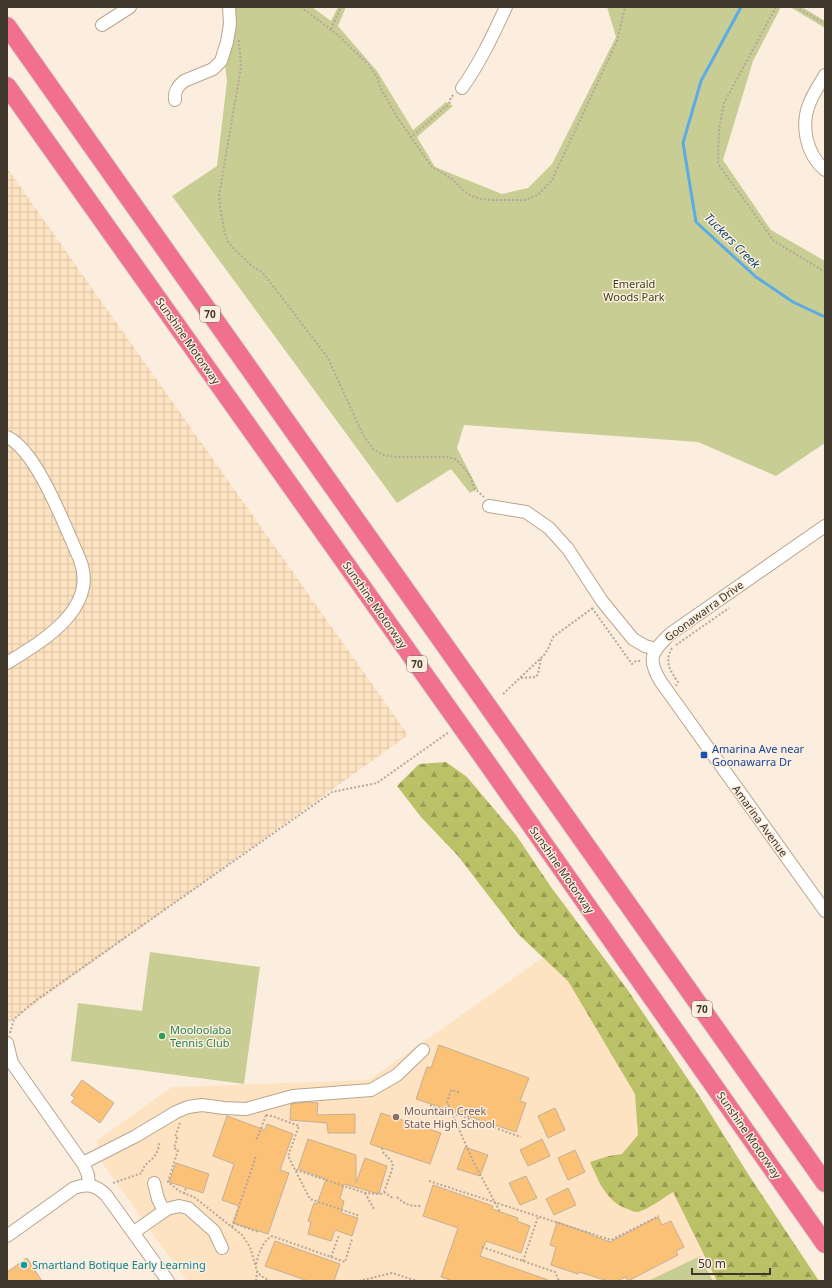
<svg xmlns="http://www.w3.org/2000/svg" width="832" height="1288" font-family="'Noto Sans',sans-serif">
	<defs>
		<pattern id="industrial-grid" width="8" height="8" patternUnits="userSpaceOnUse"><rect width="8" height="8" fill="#fee3c2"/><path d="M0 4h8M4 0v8" fill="none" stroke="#dbc3a7"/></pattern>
		<pattern id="forest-firs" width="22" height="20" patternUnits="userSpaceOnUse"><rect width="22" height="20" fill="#bbc166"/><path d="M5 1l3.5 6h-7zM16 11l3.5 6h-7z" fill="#999e54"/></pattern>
	</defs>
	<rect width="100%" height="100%" fill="#fceedf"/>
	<!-- built -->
	<path fill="#fee3c2" d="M558 947 745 1281 186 1280 93 1150 99 1146 96 1141 172 1087 369 1080Z"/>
	<!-- industrial -->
	<path fill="url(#industrial-grid)" d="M7 168 408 735 7 1024Z"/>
	<!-- forest -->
	<path fill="url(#forest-firs)" d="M446 762 467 777 516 835 551 887 627 989 698 1094 750 1177 819 1281H717L673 1192C665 1197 646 1211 637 1212 634 1212 630 1210 628 1209 607 1203 598 1180 590 1162L609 1156 622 1154 638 1135 635 1094 568 981 518 934 458 856 421 817 397 786 419 764Z"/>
	<!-- park -->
	<g fill="#c8cd94">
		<path d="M234 7H312L331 21 338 7H346L338 26 377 71 413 130 446 102 453 106 417 137 435 167 502 194 528 188 552 164 616 37 607 7H781L753 61 723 160 771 230 825 261V443L776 476 698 442 464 425 457 448 478 489 470 493 451 469 397 503 172 196 217 166 227 81 225 64Z"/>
		<path d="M790 7H802L825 21V28Z"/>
		<path d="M150 952 260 967 244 1084 71 1061 78 1003 142 1011Z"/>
		<path d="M700 1256 713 1281H648Z"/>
	</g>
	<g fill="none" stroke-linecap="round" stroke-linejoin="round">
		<!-- stream -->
		<path stroke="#5dabe5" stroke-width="3" d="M741 7 701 81 683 143 696 222 756 277 793 302 825 317"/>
	</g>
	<!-- building -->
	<g fill="#fbc176" stroke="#c4af96">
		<path d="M439 1045 529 1078 520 1101 526 1103 516 1132 416 1099 427 1067 431 1068Z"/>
		<path d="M82 1080 114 1103 100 1123 71 1102 75 1098 71 1095Z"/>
		<path d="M307 1102 318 1103 317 1115 355 1114V1133H328L327 1123 290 1120 291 1104Z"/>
		<path d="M555 1108 565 1130 548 1138 538 1116Z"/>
		<path d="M381 1113 441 1133 430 1164 370 1144Z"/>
		<path d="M227 1116 265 1130 267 1124 293 1134 280 1170 289 1173 268 1234 233 1223 239 1206 222 1200 234 1164 213 1156Z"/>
		<path d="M308 1139 356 1155V1183L365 1158 387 1166 379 1194 344 1184 340 1199 344 1201 341 1213 358 1218 352 1236 335 1230 331 1241 308 1234 311 1222 308 1221 314 1203 317 1204 326 1179 298 1169Z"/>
		<path d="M542 1139 550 1156 528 1166 520 1150Z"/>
		<path d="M465 1147 488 1155 480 1176 457 1169Z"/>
		<path d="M575 1150 585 1172 568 1180 558 1158Z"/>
		<path d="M176 1163 209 1174 203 1193 169 1182Z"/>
		<path d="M526 1176 537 1198 520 1205 509 1183Z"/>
		<path d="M433 1185 493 1206 492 1209 518 1218 517 1221 530 1226 521 1253 486 1241 480 1256 548 1280 547 1281H453L441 1277 458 1228 423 1216Z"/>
		<path d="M568 1188 576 1205 554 1215 546 1199Z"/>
		<path d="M658 1217 662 1225 671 1221 684 1247 676 1251 678 1255 628 1281 626 1277 617 1281H608L579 1272 578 1274 551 1265 556 1247 550 1245 557 1222 591 1234V1235L610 1242Z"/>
		<path d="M275 1241 340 1264 334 1281H308L265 1266Z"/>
		<path d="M27 1258 42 1281H7V1272Z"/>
	</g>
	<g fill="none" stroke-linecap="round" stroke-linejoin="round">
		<defs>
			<g id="minor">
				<path d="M102 25 130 7"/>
				<path d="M825 75C820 84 814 92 810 102 800 125 806 154 825 170"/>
				<path d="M462 88C480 63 493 35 506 7"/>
				<path d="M175 100C174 91 178 86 184 81L213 69 221 61 227 42 230 24 229 7"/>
				<path d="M7 437C37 450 66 529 80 560 99 609 41 642 7 663"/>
				<path d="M489 506 526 512 549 528 568 549 602 601 633 639 645 646 656 649"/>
				<path d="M825 526 670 634C652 652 646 658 661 682L825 911"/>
				<path d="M7 1043 12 1063 84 1165 88 1175 89 1185"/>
				<path d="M83 1163 136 1136 176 1112 188 1107 202 1105 224 1108 246 1109 293 1096 371 1090 397 1075 423 1050"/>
				<path d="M154 1183 158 1199 164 1211"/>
				<path d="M134 1232 167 1209 179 1206 188 1208 214 1231 222 1248"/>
				<path d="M7 1236 74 1188C87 1183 96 1185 106 1195L168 1281"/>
			</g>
			<g id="highway">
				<path d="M7 26 825 1183"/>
				<path d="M7 86 490 767 825 1244"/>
			</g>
		</defs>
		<!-- minor casing -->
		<use href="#minor" stroke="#b9a58c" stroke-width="14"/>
		<!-- highway casing -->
		<use href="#highway" stroke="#d5d3d1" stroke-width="20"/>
		<!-- path -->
		<g stroke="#b4a89b" stroke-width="2" stroke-dasharray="2 2" stroke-linecap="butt">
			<path d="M301 7 339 36 368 64 377 77 380 87 397 117 431 166 452 179 464 191 472 196 481 199 490 200H525L538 195 552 180 617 41 625 7"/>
			<path d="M776 7 724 103 719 129 718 164 774 241 825 272"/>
			<path d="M796 7 825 24"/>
			<path d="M331 29 341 7"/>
			<path d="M239 40 241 67 219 196 220 207 225 234 228 242 235 250 252 266 263 273 328 358 363 435 374 450 384 455 395 457H448L455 459 465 469 470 476 474 488 484 497"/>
			<path d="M410 138 449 104 451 97 455 94"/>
			<path d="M592 608 632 664 636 661H641"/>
			<path d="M676 645 729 608"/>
			<path d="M672 648C664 661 670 671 678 682L676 686"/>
			<path d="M521 678 536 677 538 674 541 658"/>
			<path d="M503 694 544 655 548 649 553 637 594 607"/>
			<path d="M10 1033 14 1019 35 1001 332 792 377 783 449 732"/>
			<path d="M459 1092 451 1090 447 1102 473 1161 500 1212"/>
			<path d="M430 1105 521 1137"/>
			<path d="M266 1115 272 1116 299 1126 288 1156 310 1199 360 1216"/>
			<path d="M180 1123 175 1137 177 1138 174 1148 178 1150 168 1182 179 1191 194 1197 242 1235 250 1247 257 1271 261 1276 270 1281"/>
			<path d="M256 1139 258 1137 266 1115"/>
			<path d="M296 1170 365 1193 381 1194 384 1192 392 1170 393 1163 383 1152 382 1148"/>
			<path d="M429 1181 611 1240 659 1216"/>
			<path d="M113 1183 142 1173C143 1163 153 1161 157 1152 158 1150 159 1146 159 1143"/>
			<path d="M384 1192 394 1199"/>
			<path d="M365 1193 374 1209"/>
			<path d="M184 1194 186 1188"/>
			<path d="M397 1197C405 1205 410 1206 421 1206"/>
			<path d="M233 1223 258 1232"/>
			<path d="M232 1227 256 1156"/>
			<path d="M482 1247 555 1272 559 1281"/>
			<path d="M331 1257 339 1235"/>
			<path d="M523 1261 538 1217"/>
			<path d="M256 1264C259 1253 262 1242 272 1236L345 1262 352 1239"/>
			<path d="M256 1281 257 1272"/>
			<path d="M359 1281 392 1273 417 1281"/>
		</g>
		<!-- minor -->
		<use href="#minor" stroke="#fff" stroke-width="12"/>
		<!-- highway -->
		<use href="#highway" stroke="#f0708e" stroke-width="18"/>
	</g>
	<!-- markers -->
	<rect fill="#1a4fb4" stroke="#fceedf" stroke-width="1.5" x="700" y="751" width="8" height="8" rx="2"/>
	<circle fill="#2e9e5b" stroke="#fceedf" stroke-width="1.5" cx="162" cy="1036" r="4"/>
	<circle fill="#8d6e63" stroke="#fceedf" stroke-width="1.5" cx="396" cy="1117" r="4"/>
	<circle fill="#0f9aa8" stroke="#fceedf" stroke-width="1.5" cx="24" cy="1265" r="4"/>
	<g text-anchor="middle" stroke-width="3" stroke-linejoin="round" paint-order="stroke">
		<!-- shield labels -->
		<g fill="#fceedf" stroke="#786d62" stroke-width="1">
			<rect x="200" y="306" width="20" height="16" rx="3"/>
			<rect x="407" y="656" width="20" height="16" rx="3"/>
			<rect x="692" y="1001" width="20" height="16" rx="3"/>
		</g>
		<g font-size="10" font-weight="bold" fill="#3f362c">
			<text x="210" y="318">70</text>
			<text x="417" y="668">70</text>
			<text x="702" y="1013">70</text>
		</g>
		<!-- park labels -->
		<g font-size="11" fill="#3f421b" stroke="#fceedf">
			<text x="634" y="288">Emerald<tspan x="634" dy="13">Woods Park</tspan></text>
		</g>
		<!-- street labels -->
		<g font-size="11" fill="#3f362c" stroke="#fceedf">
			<text transform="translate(188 341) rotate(55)" y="4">Sunshine Motorway</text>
			<text transform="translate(375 605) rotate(55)" y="4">Sunshine Motorway</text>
			<text transform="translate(704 611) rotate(-36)" y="4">Goonawarra Drive</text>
			<text transform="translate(760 821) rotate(54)" y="4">Amarina Avenue</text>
			<text transform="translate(562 870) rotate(55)" y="4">Sunshine Motorway</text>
			<text transform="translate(749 1135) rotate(55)" y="4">Sunshine Motorway</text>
		</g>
		<!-- transit labels -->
		<g font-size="11" fill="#164399" stroke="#fceedf" text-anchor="start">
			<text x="712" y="753">Amarina Ave near<tspan x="712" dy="13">Goonawarra Dr</tspan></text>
		</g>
		<!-- leisure labels -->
		<g font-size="11" fill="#27864d" stroke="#fceedf" text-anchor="start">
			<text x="170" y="1034">Mooloolaba<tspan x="170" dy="13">Tennis Club</tspan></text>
		</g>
		<!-- education labels -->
		<g font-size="11" fill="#785e54" stroke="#fceedf" text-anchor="start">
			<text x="404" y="1115">Mountain Creek<tspan x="404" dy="13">State High School</tspan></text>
		</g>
		<!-- culture labels -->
		<g font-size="11" fill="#0d838f" stroke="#fceedf" text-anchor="start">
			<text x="32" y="1269">Smartland Botique Early Learning</text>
		</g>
		<!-- water labels -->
		<g font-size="12" font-style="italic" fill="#114c72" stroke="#fceedf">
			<text transform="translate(732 241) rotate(45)" y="4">Tuckers Creek</text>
		</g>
	</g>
	<!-- border -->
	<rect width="832" height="1288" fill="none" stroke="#3f362c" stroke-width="16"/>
	<!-- scale -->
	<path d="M692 1268v6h78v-6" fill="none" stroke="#3f362c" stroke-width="2"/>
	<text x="698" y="1268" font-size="12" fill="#3f362c" stroke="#fceedf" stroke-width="3" paint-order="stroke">50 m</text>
</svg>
